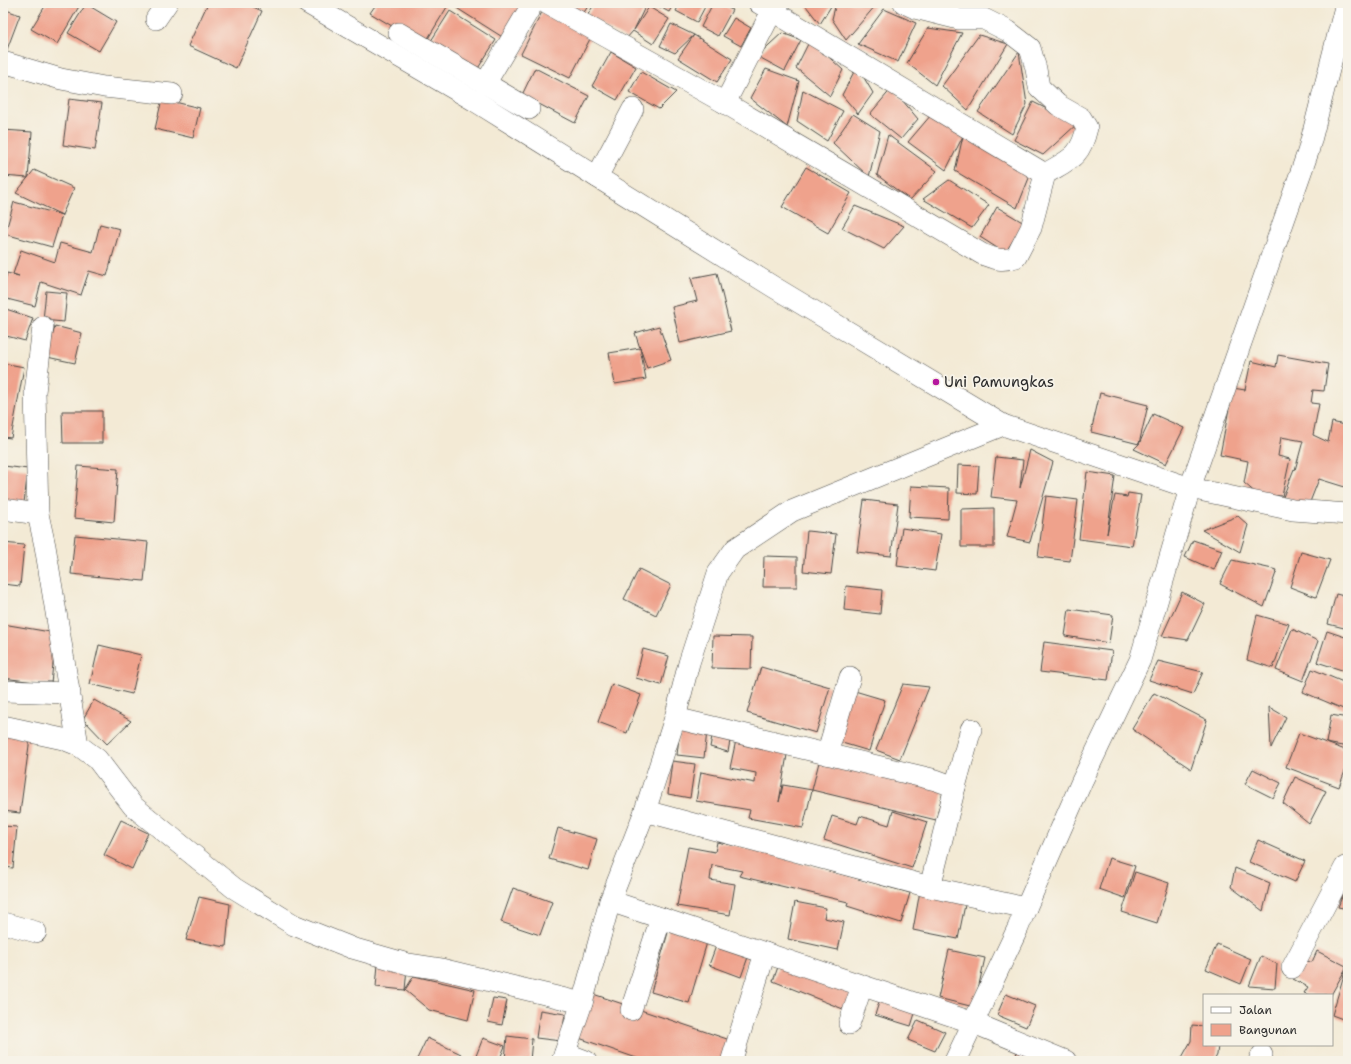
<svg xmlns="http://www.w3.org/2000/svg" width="1351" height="1064" font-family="'Shantell Sans',sans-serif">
	<rect width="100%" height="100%" fill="#f7f3e8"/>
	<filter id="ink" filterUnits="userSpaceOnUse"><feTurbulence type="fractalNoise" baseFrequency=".025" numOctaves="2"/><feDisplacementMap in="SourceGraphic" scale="8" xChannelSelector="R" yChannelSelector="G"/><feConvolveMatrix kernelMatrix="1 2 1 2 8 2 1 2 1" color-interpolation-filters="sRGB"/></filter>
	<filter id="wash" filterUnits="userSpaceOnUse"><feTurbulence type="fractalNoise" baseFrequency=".012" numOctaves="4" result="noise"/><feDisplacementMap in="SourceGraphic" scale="16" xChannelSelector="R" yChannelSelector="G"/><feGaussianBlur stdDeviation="0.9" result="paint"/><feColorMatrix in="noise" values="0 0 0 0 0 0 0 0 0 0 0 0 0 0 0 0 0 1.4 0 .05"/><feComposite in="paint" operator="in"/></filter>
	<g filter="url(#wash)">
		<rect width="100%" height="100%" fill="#f3ead5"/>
		<g id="blocks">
			<!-- building -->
			<g fill="#efa28c">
				<path d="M47 3H81L57 44 31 29Z"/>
				<path d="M208 3H245L262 11 236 68 188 46Z"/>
				<path d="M377 3H441L447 7 424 45 370 13Z"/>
				<path d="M458 3H516L523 7 504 38 455 7Z"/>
				<path d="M563 3H590L583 14Z"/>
				<path d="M595 3H647L634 30 649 7 669 19 653 44 633 31 626 39 587 16Z"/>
				<path d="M652 3H674L669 12Z"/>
				<path d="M680 3H707L697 22 676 11Z"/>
				<path d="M713 3H719L732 10 718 36 701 27Z"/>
				<path d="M809 3H833L820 24 806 6Z"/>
				<path d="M836 3H870L876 5 846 40 832 19Z"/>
				<path d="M86 4 116 22 99 51 68 33Z"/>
				<path d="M884 9 916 23 898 62 858 44Z"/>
				<path d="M6 10 20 15 3 60V19Z"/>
				<path d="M450 11 496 40 475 73 429 44Z"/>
				<path d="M542 12 591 37 570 78 521 54Z"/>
				<path d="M734 18 751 28 741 46 723 36Z"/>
				<path d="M671 24 694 35 732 59 717 82 678 58 694 35 675 53 660 46Z"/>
				<path d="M928 28 962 33 935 85 907 63Z"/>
				<path d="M782 33 801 40 785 71 757 56Z"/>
				<path d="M979 35 1008 44 968 110 942 86Z"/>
				<path d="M810 40 843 70 830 96 796 68Z"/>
				<path d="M611 52 636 67 617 100 592 86Z"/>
				<path d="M1019 52 1027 104 1012 134 978 112Z"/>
				<path d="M857 66 873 93 858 114 842 95Z"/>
				<path d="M535 68 589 96 575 123 522 95Z"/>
				<path d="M766 69 799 81 787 127 750 98Z"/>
				<path d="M641 72 676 92 659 109 629 92Z"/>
				<path d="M892 88 918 119 901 139 870 114Z"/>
				<path d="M803 90 843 111 827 141 797 121Z"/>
				<path d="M69 99 102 103 95 150 63 145Z"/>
				<path d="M162 99 200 108 193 138 155 129Z"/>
				<path d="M1033 102 1077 124 1043 155 1014 140Z"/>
				<path d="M853 114 880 131 869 177 833 143Z"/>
				<path d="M931 115 963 136 946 170 908 142Z"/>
				<path d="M3 130 32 132 28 178 3 176Z"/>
				<path d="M888 135 937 171 910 200 877 175Z"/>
				<path d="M963 136 1031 173 1017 208 955 171Z"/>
				<path d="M806 167 851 193 828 233 782 207Z"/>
				<path d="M34 170 74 188 62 215 16 193Z"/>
				<path d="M949 180 989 205 972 228 923 199Z"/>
				<path d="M14 202 62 215 52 247 5 234Z"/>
				<path d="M855 206 904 226 884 249 842 228Z"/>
				<path d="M997 207 1024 223 1005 253 980 237Z"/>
				<path d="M100 224 120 229 107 276 89 271 81 295 41 282 35 306 3 298V287L7 273 19 276 13 274 21 250 55 262 60 243 93 252Z"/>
				<path d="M717 273 731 331 680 343 672 307 697 301 691 278Z"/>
				<path d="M46 291 67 293 64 322 43 320Z"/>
				<path d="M3 308 33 318 25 341 3 335Z"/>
				<path d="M55 326 82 333 75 363 47 357Z"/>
				<path d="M659 326 671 360 647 368 640 348 646 379 615 384 609 353 640 348 635 333Z"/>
				<path d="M1278 355 1328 364 1324 391 1313 390 1311 403 1319 404 1313 435 1328 442 1332 422 1348 426V488L1319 479 1308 507 1283 497 1294 469 1295 470 1303 441 1281 437 1278 456 1290 459 1282 496 1257 494 1244 483 1248 461 1220 455 1233 388 1245 390 1251 361 1276 367Z"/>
				<path d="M3 363 24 367 11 438 3 437Z"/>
				<path d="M1100 393 1148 405 1139 444 1153 414 1184 428 1166 464 1134 449 1139 444 1091 432Z"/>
				<path d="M62 411H102V443H63Z"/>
				<path d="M1030 450 1053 462 1030 542 1007 537 1017 500 991 497 996 457 1023 460 1020 488Z"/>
				<path d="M958 465 979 466 977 494 957 493Z"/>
				<path d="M4 466 28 469 24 503 3 500Z"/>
				<path d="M78 466 118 469 114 522 74 518Z"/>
				<path d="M1087 472 1115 476 1107 534 1115 495 1127 497 1128 493 1141 495 1132 546 1079 539Z"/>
				<path d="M911 486 949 488 948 519 909 517Z"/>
				<path d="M1046 496 1078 500 1070 561 1038 557Z"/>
				<path d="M864 500 898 504 891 556 857 552Z"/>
				<path d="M994 508V547H961V509Z"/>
				<path d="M1238 516 1248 525 1240 552 1202 530Z"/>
				<path d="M902 528 941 534 935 571 897 566Z"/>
				<path d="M807 531 836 534 831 574 803 571Z"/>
				<path d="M75 535 148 542 144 581 71 574Z"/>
				<path d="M1193 540 1222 550 1214 570 1185 557Z"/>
				<path d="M3 543 24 545 20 586 3 584Z"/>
				<path d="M1301 552 1330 560 1316 597 1290 587Z"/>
				<path d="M764 556 797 557V587H763Z"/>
				<path d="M1232 560 1277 570 1264 607 1220 584Z"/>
				<path d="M639 569 671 585 656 615 624 599Z"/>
				<path d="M1348 574V586L1345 585Z"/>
				<path d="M846 586 882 590 880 614 844 610Z"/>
				<path d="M1182 592 1205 604 1188 640 1162 636Z"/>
				<path d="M1336 594 1348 597V629L1328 624Z"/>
				<path d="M1069 609 1113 615 1109 643 1065 636Z"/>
				<path d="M1257 615 1289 624 1273 668 1247 660Z"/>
				<path d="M3 624 56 633 51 684 3 678Z"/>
				<path d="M1292 629 1318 641 1303 681 1276 670Z"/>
				<path d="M1327 631 1348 638V672L1317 662Z"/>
				<path d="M713 636 752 637 751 669 712 668Z"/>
				<path d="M1044 642 1112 651 1108 680 1040 672Z"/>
				<path d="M99 645 141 655 132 694 90 684Z"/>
				<path d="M643 649 669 656 661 685 636 678Z"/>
				<path d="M1158 661 1203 672 1193 694 1149 680Z"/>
				<path d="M761 667 830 687 816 733 747 713Z"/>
				<path d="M1312 669 1348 684V711L1303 692Z"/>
				<path d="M612 684 641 695 627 733 598 722Z"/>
				<path d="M903 684 929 687 900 759 876 750Z"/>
				<path d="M848 689 885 700 869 751 832 740Z"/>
				<path d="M1154 693 1207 720 1191 769 1132 729Z"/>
				<path d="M94 700 131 721 107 744 83 719Z"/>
				<path d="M1269 707 1286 717 1271 748Z"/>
				<path d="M1331 715 1348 718V747L1326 743Z"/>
				<path d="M680 728 707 731 704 758 677 755Z"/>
				<path d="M713 731 731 735 728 752 710 747Z"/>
				<path d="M1299 733 1348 751V763L1339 787 1286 767Z"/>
				<path d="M3 734 30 738 20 813 3 811Z"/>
				<path d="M736 740 788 749 779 802 783 785 812 790 803 828 748 818 750 810 696 801 701 772 755 783 756 773 730 768Z"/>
				<path d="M672 761 695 764 690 798 668 794Z"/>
				<path d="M819 762 944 788 936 820 812 790Z"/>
				<path d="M1253 769 1281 783 1273 798 1245 784Z"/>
				<path d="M1295 777 1326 791 1309 824 1283 803Z"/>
				<path d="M893 811 927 822 912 868 824 840 832 816 857 824 860 816 889 825Z"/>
				<path d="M121 820 148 833 132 869 104 855Z"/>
				<path d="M3 826 17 827 13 868 3 867Z"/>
				<path d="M558 828 597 839 588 870 549 859Z"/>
				<path d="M1258 840 1305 861 1295 882 1249 862Z"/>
				<path d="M717 842 747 848 910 893 901 923 847 906 848 902 739 876 742 871 712 865 710 880 735 884 730 915 677 906 688 847 715 852Z"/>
				<path d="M1109 858 1135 866 1125 898 1099 889Z"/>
				<path d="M1235 868 1270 883 1263 911 1231 887Z"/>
				<path d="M1135 872 1169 883 1157 923 1122 912Z"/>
				<path d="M1348 882V909L1338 907Z"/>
				<path d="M513 888 552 902 540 935 501 922Z"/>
				<path d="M920 891 966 900 958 939 913 930Z"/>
				<path d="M199 897 230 904 226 947 186 940Z"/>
				<path d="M795 902 826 908 824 918 844 922 838 950 788 939Z"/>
				<path d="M669 929 708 939 689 1003 651 992Z"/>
				<path d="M1217 944 1251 959 1241 984 1206 969Z"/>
				<path d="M716 946 748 957 741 977 709 965Z"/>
				<path d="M949 950 985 958 974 1007 938 998Z"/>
				<path d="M1317 951 1348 967V1021L1332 1015 1346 968 1331 995H1309L1304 993 1308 987 1293 979 1303 961 1312 962Z"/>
				<path d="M1261 956 1277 964 1275 988 1249 986Z"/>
				<path d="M378 964 407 968 405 990 414 976 475 990 468 1020 429 1010 405 990 376 987Z"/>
				<path d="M779 964 856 990 848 1011 773 981Z"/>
				<path d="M590 993 730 1040 722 1061H645L576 1037Z"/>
				<path d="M1006 994 1035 1006 1026 1027 997 1015Z"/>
				<path d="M881 996 917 1007 911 1026 875 1015Z"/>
				<path d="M493 998 507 1000 502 1025 488 1022Z"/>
				<path d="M540 1010 565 1014 561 1041 536 1038Z"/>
				<path d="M918 1020 945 1032 935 1051 908 1040Z"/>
				<path d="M1192 1025 1204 1026V1045H1218L1217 1055 1214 1061H1180L1191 1041Z"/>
				<path d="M507 1036 532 1039 530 1061H505Z"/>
				<path d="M427 1038 461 1054 458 1061H416Z"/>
				<path d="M483 1038 505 1046 499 1061H474Z"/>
				<path d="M1017 1052 1039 1061H1014Z"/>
			</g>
		</g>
	</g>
	<g filter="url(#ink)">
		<use href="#blocks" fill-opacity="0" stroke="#494844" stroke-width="1"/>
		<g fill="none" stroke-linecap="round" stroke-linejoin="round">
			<defs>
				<g id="street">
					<path d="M307 3 475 101 772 286 1003 425 1190 488 1293 510 1348 514"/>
					<path d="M546 3 725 103 982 254C995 259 1002 262 1016 257L1031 228 1045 174C1070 159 1080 158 1087 128L1081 118 1058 105 1039 87 1036 69 1030 48 1008 31 984 19H959L915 8 904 3"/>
					<path d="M759 3 1045 174"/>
					<path d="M156 19 167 3"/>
					<path d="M399 33 529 109"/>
					<path d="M3 62 61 79 104 87 172 94"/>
					<path d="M485 84 533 3"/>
					<path d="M725 103 772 11 779 3"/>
					<path d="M597 177 633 109"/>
					<path d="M3 509 38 514 45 546 78 745"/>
					<path d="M38 514 35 392 43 327"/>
					<path d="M3 691 70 693"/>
					<path d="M675 718 936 780 955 787 930 887"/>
					<path d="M3 726 63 739 78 745 97 759 133 806 234 888 294 925 352 948 408 964 441 969 582 1003"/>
					<path d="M827 754 850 677"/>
					<path d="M955 787 971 729"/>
					<path d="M645 811 930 887 1026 908 1018 928 955 1061"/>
					<path d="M610 901 974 1023 1066 1061"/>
					<path d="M1026 908 1082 781 1140 660 1190 488 1308 152 1346 3"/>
					<path d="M3 923 36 932"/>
					<path d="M1292 968 1345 867 1348 868"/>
					<path d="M631 1010 661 918"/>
					<path d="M849 1024 862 986"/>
					<path d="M565 1053 586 1061"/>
					<path d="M732 1059 765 953"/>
					<path d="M562 1061 582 1003 610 901 645 811 675 718 689 663 718 573 735 549 792 511 1003 425"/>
					<path d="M1259 1061 1262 1055"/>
				</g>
			</defs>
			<!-- street casing -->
			<use href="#street" stroke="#494844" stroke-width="22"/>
			<!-- street -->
			<use href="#street" stroke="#fff" stroke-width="21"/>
		</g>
	</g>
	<!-- markers -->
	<circle fill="#b5179e" stroke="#f7f3e8" stroke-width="1.5" cx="936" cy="382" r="4"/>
	<g text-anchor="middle" stroke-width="3.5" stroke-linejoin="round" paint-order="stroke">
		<!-- poi labels -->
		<g font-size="15" fill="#2b2b2b" stroke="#f7f3e8" text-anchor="start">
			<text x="944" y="387">Uni Pamungkas</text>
		</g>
	</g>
	<!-- margin -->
	<rect width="1351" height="1064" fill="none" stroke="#f7f3e8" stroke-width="16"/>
	<!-- legend -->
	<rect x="1203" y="994" width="130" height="52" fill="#f7f3e8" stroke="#a5a39c"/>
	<rect x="1211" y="1007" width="20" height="6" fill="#ffffff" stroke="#a5a39c"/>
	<text x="1239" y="1014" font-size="12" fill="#2b2b2b">Jalan</text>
	<rect x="1211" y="1024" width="20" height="12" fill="#efa28c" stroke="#a5a39c"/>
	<text x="1239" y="1034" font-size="12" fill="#2b2b2b">Bangunan</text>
</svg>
